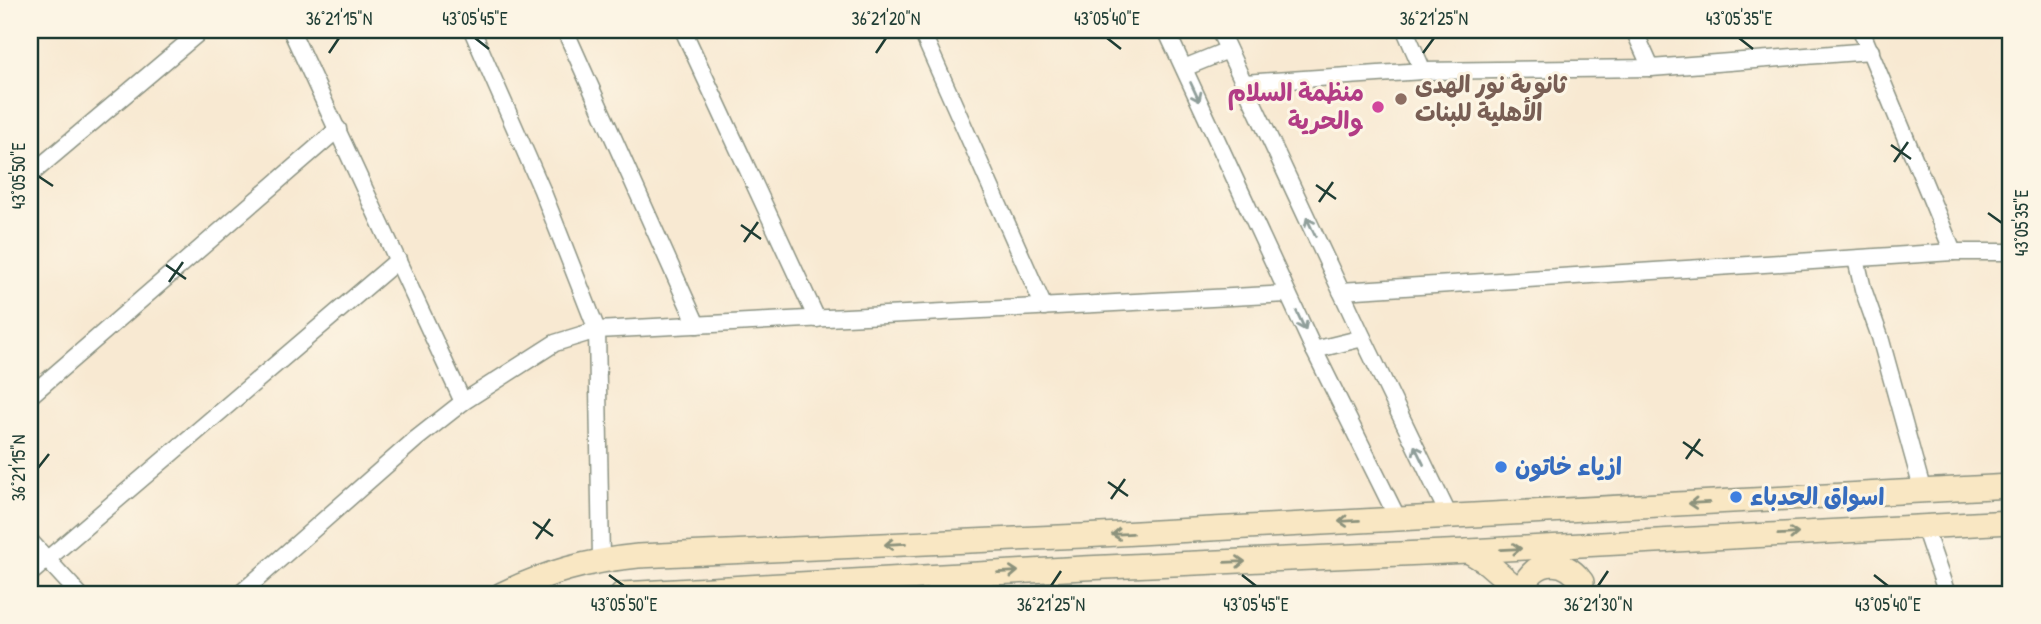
<svg xmlns="http://www.w3.org/2000/svg" width="2041" height="624" font-family="'Patrick Hand','Playpen Sans Arabic',sans-serif">
	<rect width="100%" height="100%" fill="#fcf5e5"/>
	<filter id="ink" filterUnits="userSpaceOnUse"><feTurbulence type="fractalNoise" baseFrequency=".0143" numOctaves="2"/><feDisplacementMap in="SourceGraphic" scale="14" xChannelSelector="R" yChannelSelector="G"/><feConvolveMatrix kernelMatrix="1 2 1 2 8 2 1 2 1" color-interpolation-filters="sRGB"/></filter>
	<filter id="wash" filterUnits="userSpaceOnUse"><feTurbulence type="fractalNoise" baseFrequency=".00686" numOctaves="4" result="noise"/><feDisplacementMap in="SourceGraphic" scale="28" xChannelSelector="R" yChannelSelector="G"/><feGaussianBlur stdDeviation="1.57" result="paint"/><feColorMatrix in="noise" values="0 0 0 0 0 0 0 0 0 0 0 0 0 0 0 0 0 1.4 0 .05"/><feComposite in="paint" operator="in"/></filter>
	<g filter="url(#wash)">
		<rect width="100%" height="100%" fill="#f8e9d2"/>
	</g>
	<g filter="url(#ink)">
		<g fill="none" stroke-linecap="round" stroke-linejoin="round">
			<defs>
				<g id="street">
					<path d="M291 30 463 402"/>
					<path d="M472 30 542 190 597 330 601 559"/>
					<path d="M565 30 697 325"/>
					<path d="M683 30 817 319"/>
					<path d="M921 30 1044 307"/>
					<path d="M1166 30 1314 350 1398 519"/>
					<path d="M1219 30 1363 338 1449 516"/>
					<path d="M1405 30 1423 71"/>
					<path d="M1634 30 1651 68"/>
					<path d="M1861 30 1953 252"/>
					<path d="M1184 68 1228 50"/>
					<path d="M1244 83 1423 71 1651 68 1871 51"/>
					<path d="M30 175 202 30"/>
					<path d="M1856 259 1863 289 1880 337 1923 492"/>
					<path d="M1341 291 1953 252H2011"/>
					<path d="M1314 350 1363 338"/>
					<path d="M30 396 338 129"/>
					<path d="M1924 527 1947 594"/>
					<path d="M30 541 79 594"/>
					<path d="M30 574 398 260"/>
					<path d="M240 594 416 439 463 402 555 343 597 330 1288 294"/>
				</g>
				<g id="secondary">
					<path d="M1468 551 1486 562 1523 594"/>
					<path d="M1521 593C1531 560 1562 554 1582 582"/>
					<path d="M502 594C548 572 587 561 638 556L1082 536 2011 486"/>
					<path d="M622 594 1084 568 1468 551 2011 522"/>
				</g>
			</defs>
			<!-- street casing -->
			<use href="#street" stroke="#8c9383" stroke-width="19"/>
			<!-- secondary casing -->
			<use href="#secondary" stroke="#8c9383" stroke-width="26"/>
			<!-- street -->
			<use href="#street" stroke="#fff" stroke-width="16"/>
			<!-- secondary -->
			<use href="#secondary" stroke="#f9e7c3" stroke-width="23"/>
		</g>
		<!-- one-way arrows -->
		<defs><path id="oneway-shaft" d="M-6 0H5M1.5-3L5.5 0L1.5 3" fill="none" stroke-width="1.6" stroke-linecap="round" stroke-linejoin="round" transform="scale(1.75)"/></defs>
		<g stroke="#8f9e9a">
			<use href="#oneway-shaft" transform="translate(1195 92) rotate(65)"/>
			<use href="#oneway-shaft" transform="translate(1311 227) rotate(-115)"/>
			<use href="#oneway-shaft" transform="translate(1301 321) rotate(65)"/>
			<use href="#oneway-shaft" transform="translate(1419 455) rotate(-116)"/>
		</g>
		<g stroke="#8c927c">
			<use href="#oneway-shaft" transform="translate(1699 503) rotate(177)"/>
			<use href="#oneway-shaft" transform="translate(1349 521) rotate(177)"/>
			<use href="#oneway-shaft" transform="translate(1122 534) rotate(177)"/>
			<use href="#oneway-shaft" transform="translate(1788 534) rotate(-3)"/>
			<use href="#oneway-shaft" transform="translate(895 544) rotate(177)"/>
			<use href="#oneway-shaft" transform="translate(1511 549) rotate(-3)"/>
			<use href="#oneway-shaft" transform="translate(1235 562) rotate(-2)"/>
			<use href="#oneway-shaft" transform="translate(1008 572) rotate(-3)"/>
		</g>
	</g>
	<!-- ticks -->
	<path fill="none" stroke="#1f3d34" stroke-width="2.5" d="M475 38 489 49M1107 38 1121 49M1739 38 1753 49M329 53 339 38M876 53 886 38M1423 53 1434 38M1891 145 1911 159M1894 162 1908 142M38 176 53 186M1316 185 1336 199M1319 202 1333 182M1988 213 2002 223M741 225 761 239M744 242 758 222M166 265 186 279M169 282 183 262M1683 442 1703 456M1686 459 1700 439M38 468 49 454M1108 482 1128 496M1111 499 1125 479M533 522 553 536M536 539 550 519M609 575 624 586M1242 575 1256 586M1874 575 1888 586M1051 586 1061 571M1598 586 1608 571"/>
	<!-- markers -->
	<circle fill="#8d6e63" stroke="#fcf5e5" stroke-width="2.5" cx="1401" cy="99" r="7"/>
	<circle fill="#d1479c" stroke="#fcf5e5" stroke-width="2.5" cx="1378" cy="107" r="7"/>
	<g fill="#3f7fe0" stroke="#fcf5e5" stroke-width="2.5">
		<circle cx="1501" cy="467" r="7"/>
		<circle cx="1736" cy="497" r="7"/>
	</g>
	<g text-anchor="middle" stroke-width="6" stroke-linejoin="round" paint-order="stroke">
		<!-- education labels -->
		<g font-size="24" font-weight="bold" fill="#785e54" stroke="#fcf5e5" text-anchor="start">
			<text x="1415" y="93">ثانوية نور الهدى<tspan x="1415" dy="28">الأهلية للبنات</tspan></text>
		</g>
		<!-- hotel labels -->
		<g font-size="24" font-weight="bold" fill="#b23c85" stroke="#fcf5e5" text-anchor="end">
			<text x="1364" y="101">منظمة السلام<tspan x="1364" dy="28">والحرية</tspan></text>
		</g>
		<!-- shop labels -->
		<g font-size="24" font-weight="bold" fill="#366cbe" stroke="#fcf5e5" text-anchor="start">
			<text x="1515" y="475">ازياء خاتون</text>
			<text x="1750" y="505">اسواق الحدباء</text>
		</g>
	</g>
	<!-- margin -->
	<rect width="2041" height="624" fill="none" stroke="#fcf5e5" stroke-width="77"/>
	<rect x="38" y="38" width="1964" height="548" fill="none" stroke="#1f3d34" stroke-width="2.5"/>
	<g font-size="18" text-anchor="middle" fill="#1f3d34">
		<text x="339" y="25">36°21'15"N</text>
		<text x="475" y="25">43°05'45"E</text>
		<text x="886" y="25">36°21'20"N</text>
		<text x="1107" y="25">43°05'40"E</text>
		<text x="1434" y="25">36°21'25"N</text>
		<text x="1739" y="25">43°05'35"E</text>
		<text transform="translate(19 176) rotate(-90)" y="6">43°05'50"E</text>
		<text transform="translate(2022 223) rotate(-90)" y="6">43°05'35"E</text>
		<text transform="translate(19 468) rotate(-90)" y="6">36°21'15"N</text>
		<text x="624" y="611">43°05'50"E</text>
		<text x="1051" y="611">36°21'25"N</text>
		<text x="1256" y="611">43°05'45"E</text>
		<text x="1598" y="611">36°21'30"N</text>
		<text x="1888" y="611">43°05'40"E</text>
	</g>
</svg>
